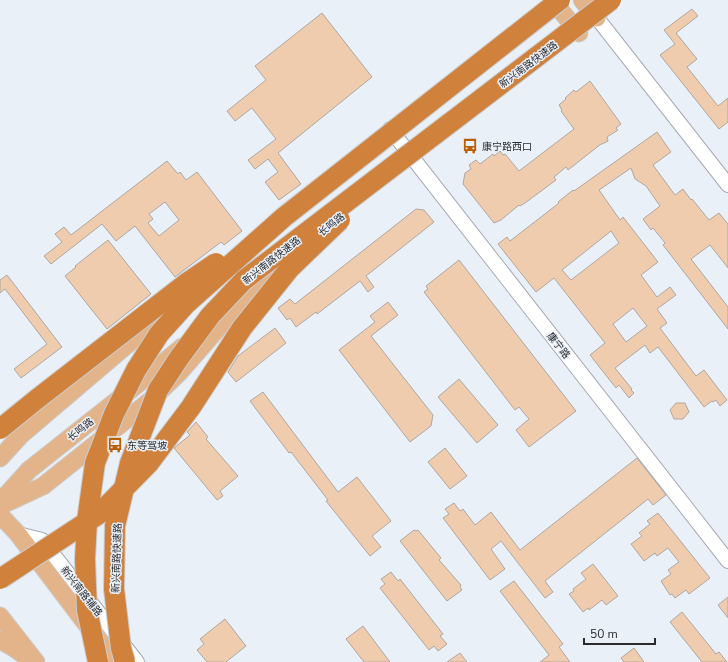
<svg xmlns="http://www.w3.org/2000/svg" width="728" height="662" font-family="'Nunito Sans','Noto Sans SC',sans-serif">
	<rect width="100%" height="100%" fill="#eaf0f7"/>
	<!-- building -->
	<g fill="#f0ccae" stroke="#aea7a2" fill-rule="evenodd">
		<path d="M692 9 698 16 676 33 697 59 687 67 718 106 728 98V122L719 129 660 55 675 44 664 30Z"/>
		<path d="M322 13 372 77 278 153 301 184 279 200 265 182 278 172 268 159 255 169 248 160 276 139 252 108 235 121 227 111 266 80 255 66Z"/>
		<path d="M590 81 621 124 616 128 618 130 607 137 608 141 602 144H601L568 170 566 167 554 177 556 180 525 203 520 206 519 205 501 220 494 223 463 184 465 173 471 169 469 165 476 160 480 164 493 154 494 156 500 151 503 155 505 154 519 171 574 129 561 111 562 110 559 105 566 99 565 98 574 90 576 92Z"/>
		<path d="M657 132 671 152 653 165 675 195 683 189 691 200 692 199 709 220 719 213 728 224V268L710 245 691 259 728 307V329L663 245 665 243 653 228 651 230 643 219 660 206 646 186 635 179 631 168 599 190 620 220 623 217 658 262 641 275 657 297 670 287 676 295 657 309 667 323 660 328 696 376 704 370 727 400 720 406 716 400 713 402 712 401 704 407 658 347 650 353 645 345 615 368 632 389 631 390 634 393 629 398 619 385 616 388 590 355 605 343 554 278 536 292 498 244 507 237 510 241 559 203 558 202 573 190 574 191ZM611 231 619 243 571 280 562 270ZM633 308 647 326 626 342 613 324Z"/>
		<path d="M167 161 178 174 180 172 186 180 197 172 242 231 224 245 221 242 175 277 135 226 116 241 102 224 51 264 44 256 62 242 55 234 64 227 71 235ZM165 202 179 220 159 236 148 223 153 219 149 214Z"/>
		<path d="M416 209 424 210 434 222 366 276 374 287 368 292 360 281 317 314 316 312 296 327 290 318 287 320 278 308 290 299 295 304Z"/>
		<path d="M108 240 151 294 107 329 65 276 76 267 75 266Z"/>
		<path d="M459 260 576 411 529 447 516 430 529 419 519 407 515 410 424 292 428 289 426 286Z"/>
		<path d="M7 275 62 347 21 378 14 369 47 344 5 289 0 293V280Z"/>
		<path d="M388 302 398 315 371 336 433 415 431 426 410 442 339 350 375 322 370 316Z"/>
		<path d="M275 328 286 343 236 382 228 372 238 356Z"/>
		<path d="M459 379 498 425 477 443 438 397Z"/>
		<path d="M263 392 338 492 357 477 391 521 372 536 381 547 370 556 326 501 328 500 291 452 289 453 250 401Z"/>
		<path d="M676 403H685L689 412 683 419H674L670 410Z"/>
		<path d="M196 422 208 437 206 439 238 476 220 491 223 496 217 500 174 448 190 435 187 432Z"/>
		<path d="M445 448 467 476 450 489 428 462Z"/>
		<path d="M637 458 666 495 653 505 648 499 545 581 553 592 545 598 501 541 491 549 505 569 490 580 443 518 449 514 445 509 454 503 460 511 463 509 475 525 491 512 520 550Z"/>
		<path d="M658 513 710 578 689 594 686 590 675 598 672 594 670 595 661 581 671 574 668 570 679 562 668 548 657 556 655 553 644 561 631 544 642 536 639 533 650 524 647 521Z"/>
		<path d="M414 530 416 531 418 530 441 558 439 560 461 585 460 587 462 590 447 601 400 541Z"/>
		<path d="M593 564 618 596 606 605 602 600 589 610 588 608 583 612 569 594 574 591 573 589 586 579 581 573Z"/>
		<path d="M391 572 398 581 400 579 443 634 440 636 447 644 438 651 434 646 429 650 380 588 385 584 381 579Z"/>
		<path d="M514 581 563 644 559 647 570 662H540L549 655 500 591Z"/>
		<path d="M728 597V618L718 605Z"/>
		<path d="M682 612 716 654 719 652 727 662H702L670 622Z"/>
		<path d="M225 619 246 646 226 662H207L197 650 204 644 200 639Z"/>
		<path d="M363 626 390 662H364L346 639Z"/>
		<path d="M634 648 644 662H624L621 658Z"/>
		<path d="M460 653 467 662H447Z"/>
	</g>
	<g fill="none" stroke-linecap="round" stroke-linejoin="round">
		<defs>
			<g id="minor">
				<path d="M597 18 728 185"/>
				<path d="M390 129 728 561"/>
				<path d="M18 534 42 540 137 662"/>
			</g>
			<g id="major">
				<path d="M552 0 579 33"/>
				<path d="M582 0 597 18"/>
				<path d="M229 306 277 267"/>
				<path d="M0 458 21 435 175 304"/>
				<path d="M0 502 29 470 139 383 182 347"/>
				<path d="M0 506 43 486 151 400 179 373 242 301"/>
				<path d="M0 515 18 534 115 662"/>
				<path d="M0 616 36 662"/>
				<path d="M0 640 14 648 25 656"/>
			</g>
		</defs>
		<!-- minor casing -->
		<use href="#minor" stroke="#a6abb1" stroke-width="16"/>
		<!-- major casing -->
		<use href="#major" stroke="#cccccd" stroke-width="19"/>
		<!-- minor -->
		<use href="#minor" stroke="#fff" stroke-width="14"/>
		<!-- major -->
		<use href="#major" stroke="#e3b48a" stroke-width="17"/>
		<defs>
			<g id="highway-bridge">
				<path d="M0 429 37 399 188 282 216 263"/>
				<path d="M0 579 99 514 149 463 191 407 242 328 290 268 340 220"/>
				<path d="M98 662 87 610 85 559 87 521 95 463 114 414 136 370 159 334 186 304 284 217 560 0"/>
				<path d="M125 662 121 648 114 589 115 526 130 463 158 390 179 358 210 316 244 280 611 0"/>
			</g>
		</defs>
		<!-- highway-bridge casing -->
		<use href="#highway-bridge" stroke="#cccccd" stroke-width="22" stroke-linecap="butt"/>
		<!-- highway-bridge -->
		<use href="#highway-bridge" stroke="#d0823c" stroke-width="20"/>
	</g>
	<!-- icons -->
	<defs>
		<symbol id="bus-bare" viewBox="-9 -9 18 18"><path d="M-5-6H5V4H4V6H2V4H-2V6H-4V4H-5ZM-3.5-4V0h7V-4ZM-3.5 1.2v1.5H-2V1.2ZM2 1.2v1.5H3.5V1.2Z" fill="#bb5e08" stroke="#eaf0f7" stroke-width="2.5" paint-order="stroke"/></symbol>
	</defs>
	<g fill-rule="evenodd">
		<use href="#bus-bare" x="459" y="135" width="22" height="22"/>
		<use href="#bus-bare" x="104" y="434" width="22" height="22"/>
	</g>
	<g text-anchor="middle" stroke-width="3" stroke-linejoin="round" paint-order="stroke">
		<!-- street labels -->
		<g font-size="10" fill="#292b2e" stroke="#eaf0f7">
			<text transform="translate(528 64) rotate(-37)" y="4">新兴南路快速路</text>
			<text transform="translate(331 224) rotate(-38)" y="4">长鸣路</text>
			<text transform="translate(271 260) rotate(-38)" y="4">新兴南路快速路</text>
			<text transform="translate(559 345) rotate(52)" y="4">康宁路</text>
			<text transform="translate(80 429) rotate(-38)" y="4">长鸣路</text>
			<text transform="translate(116 558) rotate(-88)" y="4">新兴南路快速路</text>
			<text transform="translate(82 591) rotate(52)" y="4">新兴南路辅路</text>
		</g>
		<!-- poi labels -->
		<g font-size="10" fill="#292b2e" stroke="#eaf0f7" text-anchor="start">
			<text x="482" y="150">康宁路西口</text>
			<text x="127" y="449">东等驾坡</text>
		</g>
	</g>
	<!-- scale -->
	<path d="M584 638v6h71v-6" fill="none" stroke="#292b2e" stroke-width="2"/>
	<text x="590" y="638" font-size="12" fill="#292b2e" stroke="#eaf0f7" stroke-width="3" paint-order="stroke">50 m</text>
</svg>
